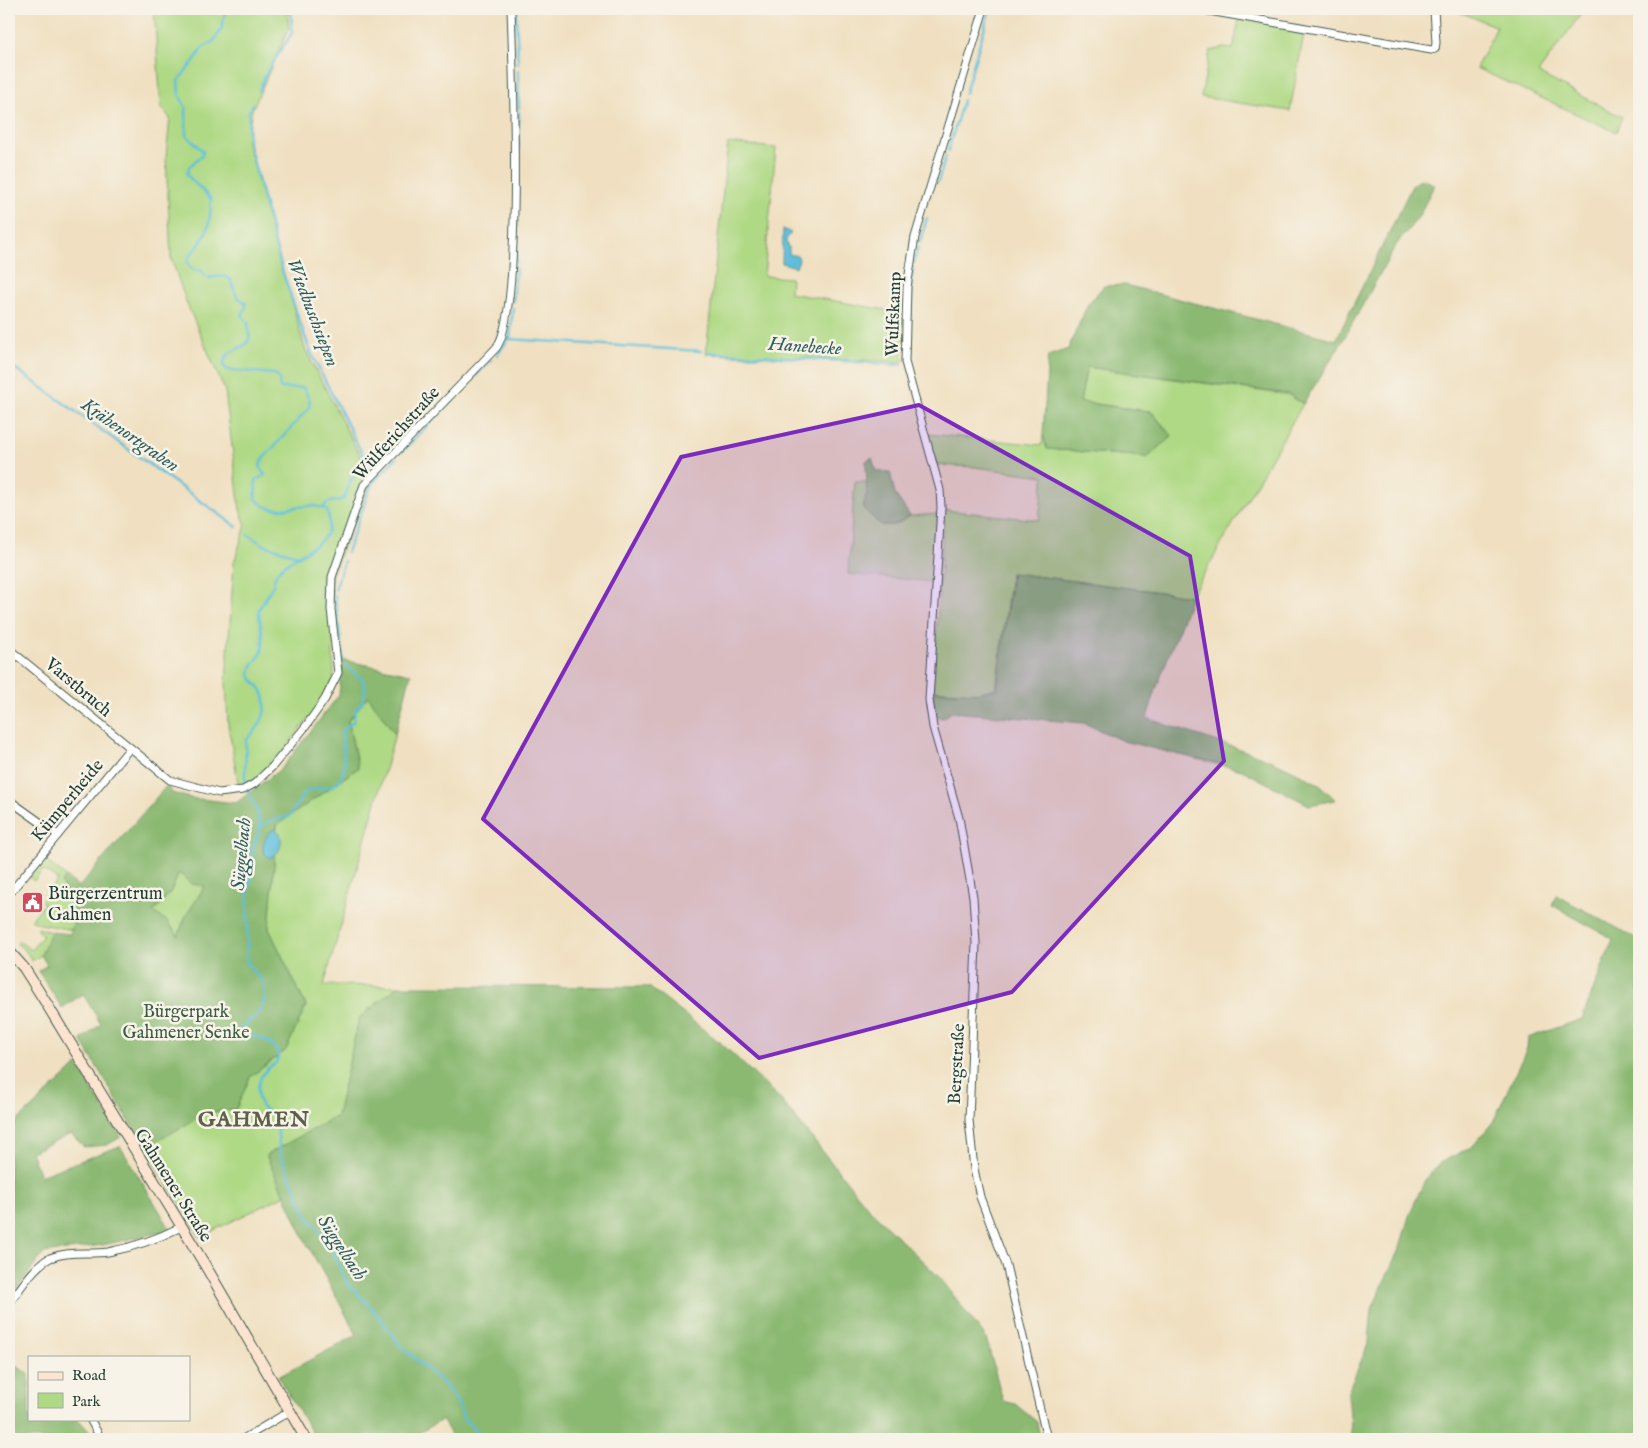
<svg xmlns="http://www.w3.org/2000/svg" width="1648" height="1448" font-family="'IM FELL English',serif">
	<rect width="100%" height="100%" fill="#f7f3e8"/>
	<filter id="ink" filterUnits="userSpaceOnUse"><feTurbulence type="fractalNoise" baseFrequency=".02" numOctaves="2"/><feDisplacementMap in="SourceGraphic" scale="10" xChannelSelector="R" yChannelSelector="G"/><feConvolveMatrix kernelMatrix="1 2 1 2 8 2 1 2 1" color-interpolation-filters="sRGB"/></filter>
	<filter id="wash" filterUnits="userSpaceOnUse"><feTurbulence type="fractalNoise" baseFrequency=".0096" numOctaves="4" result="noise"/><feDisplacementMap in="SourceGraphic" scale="20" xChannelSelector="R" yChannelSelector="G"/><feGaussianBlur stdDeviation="1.12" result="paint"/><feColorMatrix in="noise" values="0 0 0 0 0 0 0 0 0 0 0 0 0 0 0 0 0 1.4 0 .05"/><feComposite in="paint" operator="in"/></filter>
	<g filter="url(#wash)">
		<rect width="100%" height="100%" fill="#f0e0c1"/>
		<!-- green -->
		<g fill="#afd984" stroke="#678b5c">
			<path d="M154 9H287L289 28 252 110 247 141 305 349 367 469 373 474 331 577 334 685 274 763 253 782 242 787 238 782 228 724 226 683 234 562 246 525 240 510 225 391 187 304 171 258 166 157 170 118 161 107Z"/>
			<path d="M1452 9H1580L1583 11 1538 73 1622 117 1616 132 1476 68 1497 27Z"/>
			<path d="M1240 16 1305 28 1290 111 1201 97 1210 51 1223 48 1233 49Z"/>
			<path d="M728 143 776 148 764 276 791 278 790 293 903 313V362L706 354Z"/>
			<path d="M1087 367 1289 395 1303 404 1191 596 1011 573 996 688 977 693 933 690 944 510 1039 520 1044 476 975 467 937 465 927 434 1042 445 1043 435 1047 449 1148 457 1172 436 1151 411 1080 402Z"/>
			<path d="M855 482H866L867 493 863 508 881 525H895L910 516 938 514 934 582 848 574Z"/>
			<path d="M368 695 395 734 324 985 398 986 359 1018 337 1116 266 1155 285 1195 200 1237 145 1148 206 1113 236 1109 250 1077 286 1050 306 1006 269 929 277 825 358 768 348 721Z"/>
			<path d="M44 859 66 877 61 882C69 897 78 914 72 930L40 924 31 920 44 904 41 901 58 880 43 870 34 881 29 877Z"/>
			<path d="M179 872 205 886 186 916 178 936 174 929 153 913 171 891Z"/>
			<path d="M38 928 51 932 41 955 32 961 26 951 17 944 19 941 31 950 43 936 38 930Z"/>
		</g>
		<!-- forest -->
		<g fill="#8bb972" stroke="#557b53" fill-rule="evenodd">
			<path d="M1423 179 1434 185 1419 216 1396 245 1342 342 1303 404 1289 394 1087 367 1080 402 1151 412 1172 436 1148 457 1047 449 1043 435 1048 356 1068 349 1088 304 1104 286 1125 285 1336 340 1413 184Z"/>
			<path d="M872 458 876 471 890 472 895 494 910 516 895 525H881L863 508 867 493 866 461Z"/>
			<path d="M1012 573 1191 596C1177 637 1159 676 1147 718 1202 739 1261 751 1313 781 1321 785 1329 794 1336 800L1309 805 1242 770 1123 741 1084 723 952 712 943 718 933 716V691L977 693 997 689Z"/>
			<path d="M342 660 411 674 395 734 368 696 348 721 358 768 277 825 269 929 306 1006 286 1050 250 1077 236 1109 206 1113 145 1148 81 1040 101 1024 83 994 62 1008 38 971 47 965 41 955 51 932 70 934C78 914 71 900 61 882L66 877 79 887 168 784 172 793 190 798 236 803 282 768 339 695ZM179 873 191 884 205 886 186 916 178 936 167 921 153 912 171 891Z"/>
			<path d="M1556 895 1639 940V1439H1352L1348 1392 1369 1342 1372 1309 1400 1247 1410 1213 1425 1180 1440 1163 1473 1146 1493 1122 1527 1048 1528 1038 1582 1019 1613 939 1552 905Z"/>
			<path d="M398 986 649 987 723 1045 780 1099 870 1210 941 1279 986 1338 1003 1401 1015 1404 1037 1422 1040 1439H454L442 1420 408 1439H316L278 1377 357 1335 305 1240 266 1155 337 1116 359 1018Z"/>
			<path d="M77 1065 121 1137 107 1145 84 1147 71 1134 31 1152 40 1176 120 1146 171 1230 103 1245 44 1253 9 1299V1129Z"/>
			<path d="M9 1360 29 1375V1419H78L96 1439H9Z"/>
		</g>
		<!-- water -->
		<g fill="#5dbfdb" stroke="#3e7e88">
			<path d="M783 229 791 233 786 240 787 246 789 247V254L798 256 799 260 796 267 782 263Z"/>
			<path d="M274 829 280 833C283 843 280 855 269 858L264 853C261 844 266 834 274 829Z"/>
		</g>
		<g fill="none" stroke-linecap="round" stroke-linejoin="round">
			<!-- stream -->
			<g stroke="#5dbfdb" stroke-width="2.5">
				<path d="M226 9 221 30 213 42 202 48 197 57 178 81 179 94 186 108V135L203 151 202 155 189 167 187 175 211 199C210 229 208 236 188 258V265L194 270 202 271 206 278 224 276 230 279 237 297 245 302 246 307 242 315 248 323C248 328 250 334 249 339 246 351 223 347 224 367L228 370 275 374 279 378 280 388H304L310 401 309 408 262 460 260 466 265 475 256 480 255 498C276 523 301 496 327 510 339 548 296 549 278 571 275 574 274 580 273 585 269 593 264 601 259 609 258 623 266 635 262 651 260 659 249 664 250 674 251 682 257 683 261 689 272 708 260 728 246 740L245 778 249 796 257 808 260 828 252 851 253 874 248 890 247 964 264 983 265 994 263 1006 256 1016 242 1027 241 1032 244 1035C261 1038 270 1039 279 1054L276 1063 268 1068 261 1077 258 1087V1098L262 1107 272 1115 277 1125 280 1153 307 1216 331 1245 338 1265 349 1286 366 1301 402 1347 444 1384 457 1401 464 1419 485 1439"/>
				<path d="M516 9 518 64"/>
				<path d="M518 70 519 108"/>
				<path d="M259 91 266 73 292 33 291 9"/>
				<path d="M965 93 990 9"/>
				<path d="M253 104 249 111 248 140 281 267 310 351 365 459 358 473 351 479 344 499 327 503 323 508"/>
				<path d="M948 151 963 100"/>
				<path d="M518 181 519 112"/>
				<path d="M938 182 946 156"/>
				<path d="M517 227 518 186"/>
				<path d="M920 242 927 218"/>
				<path d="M516 263 517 232"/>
				<path d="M914 263 918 247"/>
				<path d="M912 278 913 268"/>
				<path d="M513 302 516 269"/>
				<path d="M910 323 912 284"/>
				<path d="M509 339 701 351"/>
				<path d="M910 343V329"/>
				<path d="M708 352 901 365"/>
				<path d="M497 355 510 337 513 308"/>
				<path d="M9 364 237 527"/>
				<path d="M402 452 491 360"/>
				<path d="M247 534 264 545 300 556"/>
				<path d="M347 552 371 485 396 458"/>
				<path d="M335 590 344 561"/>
				<path d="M335 596 343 660"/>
				<path d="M260 828 269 821 288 817C296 810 298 799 306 792 313 788 321 789 329 787 354 779 341 748 342 731L353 722 356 709 363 701 365 688 362 679 346 666"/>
			</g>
		</g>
	</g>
	<g filter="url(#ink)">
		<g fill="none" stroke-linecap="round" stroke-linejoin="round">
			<defs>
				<g id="street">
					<path d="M984 9 915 237 907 287 905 362 940 490 941 507 929 700 933 727 959 818 973 897 976 943 969 1120 974 1169 980 1197 1006 1265 1047 1439"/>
					<path d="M1198 9 1431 50 1435 49 1436 43 1434 9"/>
					<path d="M9 649 170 780 219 793 243 790 254 784 272 767 306 726 325 699 338 673 331 609 332 577 364 485 496 348C523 314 513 64 511 9"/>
					<path d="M9 800 58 835"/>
					<path d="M9 894 130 748"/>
					<path d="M9 1304C19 1290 34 1266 50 1258 69 1250 89 1255 108 1252 135 1247 157 1239 181 1227"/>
					<path d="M90 1419 101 1439"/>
					<path d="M243 1439 290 1411"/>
				</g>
				<path id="secondary" d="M9 951 24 968 43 998 205 1265 306 1439"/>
			</defs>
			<!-- street casing -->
			<use href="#street" stroke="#3e5549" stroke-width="9"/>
			<!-- secondary casing -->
			<use href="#secondary" stroke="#3e5549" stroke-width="12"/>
			<!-- street -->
			<use href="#street" stroke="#fff" stroke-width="7"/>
			<!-- secondary -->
			<use href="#secondary" stroke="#fde4d1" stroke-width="10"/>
		</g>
	</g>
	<!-- marked area -->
	<path fill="#7b2cbf" fill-opacity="0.2" stroke="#7b2cbf" stroke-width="4" stroke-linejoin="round" d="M919 405 1190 556 1224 761 1012 992 759 1058 483 819 681 457Z"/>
	<!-- icons -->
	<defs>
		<symbol id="civic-square" viewBox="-11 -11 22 22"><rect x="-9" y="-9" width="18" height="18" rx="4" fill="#d1495b" stroke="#f7f3e8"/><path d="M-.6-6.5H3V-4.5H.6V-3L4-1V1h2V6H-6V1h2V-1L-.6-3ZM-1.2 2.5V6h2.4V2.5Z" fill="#fff"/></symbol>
	</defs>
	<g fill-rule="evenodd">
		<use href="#civic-square" x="20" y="890" width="25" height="25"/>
	</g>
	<g text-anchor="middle" stroke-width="5" stroke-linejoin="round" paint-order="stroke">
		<!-- street labels -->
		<g font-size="18" fill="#1f3d34" stroke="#f7f3e8">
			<text transform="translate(893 314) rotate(-88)" y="6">Wulfskamp</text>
			<text transform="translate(396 433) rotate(-48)" y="6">Wülferichstraße</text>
			<text transform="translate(79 687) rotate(40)" y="6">Varstbruch</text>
			<text transform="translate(67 800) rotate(-50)" y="6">Kümperheide</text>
			<text transform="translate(956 1064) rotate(-87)" y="6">Bergstraße</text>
			<text transform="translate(174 1185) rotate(58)" y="6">Gahmener Straße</text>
		</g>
		<!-- poi labels -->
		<g font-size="18" fill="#1f3d34" stroke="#f7f3e8" text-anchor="start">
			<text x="48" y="899">Bürgerzentrum<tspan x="48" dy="21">Gahmen</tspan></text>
		</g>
		<!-- park labels -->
		<g font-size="18" fill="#3c5c44" stroke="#f7f3e8">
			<text x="186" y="1017">Bürgerpark<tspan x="186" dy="21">Gahmener Senke</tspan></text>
		</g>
		<!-- water labels -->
		<g font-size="19" font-style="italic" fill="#2e5e5e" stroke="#f7f3e8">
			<text transform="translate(314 312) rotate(69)" y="7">Wiedbuschsiepen</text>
			<text transform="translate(805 345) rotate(4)" y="7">Hanebecke</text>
			<text transform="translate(131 434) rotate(35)" y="7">Krähenortgraben</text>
			<text transform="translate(240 854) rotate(-85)" y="7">Süggelbach</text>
			<text transform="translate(343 1247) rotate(57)" y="7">Süggelbach</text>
		</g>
		<!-- district labels -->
		<g font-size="22" font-weight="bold" letter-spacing="1" fill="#5d6149" stroke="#f7f3e8">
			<text x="254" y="1126">GAHMEN</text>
		</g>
	</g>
	<!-- margin -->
	<rect width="1648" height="1448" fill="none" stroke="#f7f3e8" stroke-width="30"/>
	<!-- legend -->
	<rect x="28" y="1356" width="162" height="65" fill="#f7f3e8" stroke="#a1aaa0"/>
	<rect x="38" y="1372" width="25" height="8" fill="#fde4d1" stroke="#a1aaa0"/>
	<text x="72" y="1380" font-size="15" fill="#1f3d34">Road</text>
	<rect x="38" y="1393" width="25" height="15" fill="#afd984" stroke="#a1aaa0"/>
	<text x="72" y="1406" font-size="15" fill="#1f3d34">Park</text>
</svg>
